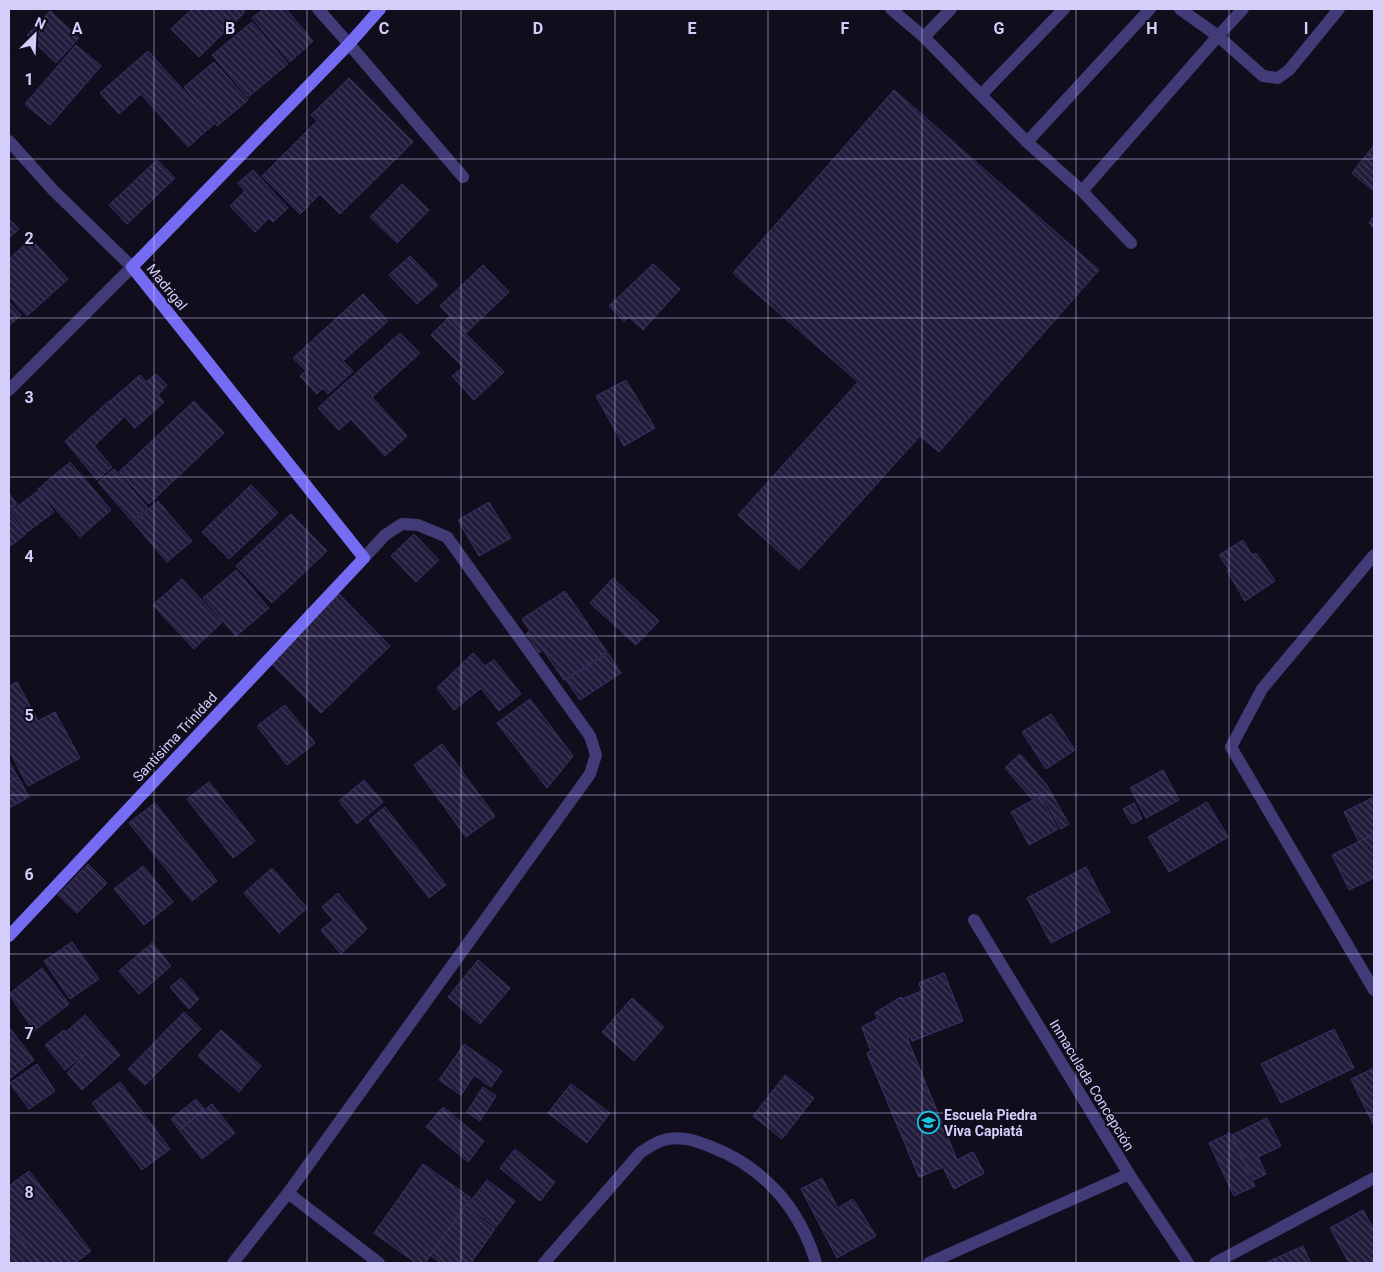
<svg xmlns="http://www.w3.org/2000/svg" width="1383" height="1272" font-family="Roboto,sans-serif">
	<defs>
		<pattern id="building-back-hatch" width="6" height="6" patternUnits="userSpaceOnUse" patternTransform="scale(1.25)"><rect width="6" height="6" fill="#231b3c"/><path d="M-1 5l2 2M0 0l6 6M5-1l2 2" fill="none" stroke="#423b59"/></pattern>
	</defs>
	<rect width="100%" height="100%" fill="#110d1d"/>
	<!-- building -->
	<g fill="url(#building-back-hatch)" stroke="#3c2f66">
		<path d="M192 9H242L245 12 199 57 171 29Z"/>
		<path d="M264 9H286L313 41 290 62 252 18Z"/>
		<path d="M50 11 79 38 56 63 27 35Z"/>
		<path d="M252 22 288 64 248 97 212 55Z"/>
		<path d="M76 45 101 66 50 125 25 104Z"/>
		<path d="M148 51 214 124 188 147 141 94 119 114 100 93Z"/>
		<path d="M214 62 248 100 217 126 184 87Z"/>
		<path d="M349 78 413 142 340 214 320 194 300 214 262 176 317 121 311 115Z"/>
		<path d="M894 90 1099 270 939 452 920 436 799 570 738 515 858 382 733 273Z"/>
		<path d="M1374 145V191L1352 173Z"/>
		<path d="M157 160 175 178 127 224 109 205Z"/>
		<path d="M253 170 288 208 273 222 269 218 255 232 230 206 245 191 238 183Z"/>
		<path d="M402 184 429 210 397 243 370 217Z"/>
		<path d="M1374 216V228L1369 223Z"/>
		<path d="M9 219 19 229 9 238Z"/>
		<path d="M31 239 68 279 27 316 9 296V259Z"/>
		<path d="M410 256 438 285 417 304 389 275Z"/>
		<path d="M653 264 680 289 643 330 629 317 624 321 609 306Z"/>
		<path d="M483 265 509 292 466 333 440 306Z"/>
		<path d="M363 294 388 321 343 361 353 371 328 394 323 388 317 394 300 376 306 371 293 358Z"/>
		<path d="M9 302 21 315 9 326Z"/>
		<path d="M449 317 504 372 474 400 452 376 463 367 431 335Z"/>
		<path d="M400 333 420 353 372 397 407 436 385 456 351 419 339 430 318 408Z"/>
		<path d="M156 374 167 385 158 395 164 402 135 428 110 401 140 375 146 382Z"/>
		<path d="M626 380 655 428 624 446 596 396Z"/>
		<path d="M109 401 124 417 94 446 112 467 97 480 65 441Z"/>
		<path d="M194 401 224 433 149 504 119 472Z"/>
		<path d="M70 462 111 510 80 537 38 489Z"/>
		<path d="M114 469 148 508 132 521 98 482Z"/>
		<path d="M251 485 278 513 229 559 202 532Z"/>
		<path d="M38 491 54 512 27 532 11 511Z"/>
		<path d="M9 493 17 504 9 511Z"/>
		<path d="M158 501 192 541 167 562 133 522Z"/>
		<path d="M489 502 511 538 479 556 458 520Z"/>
		<path d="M9 512 26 534 9 547Z"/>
		<path d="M291 514 327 551 272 603 236 566Z"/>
		<path d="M414 534 439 560 416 582 391 556Z"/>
		<path d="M1243 540 1252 555 1256 553 1275 581 1245 601 1227 571 1229 570 1219 555Z"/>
		<path d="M236 570 269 608 236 636 203 598Z"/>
		<path d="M613 578 659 621 636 645 590 603Z"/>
		<path d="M182 579 222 622 194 649 153 605Z"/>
		<path d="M565 591 607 652 564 680 543 650 539 653 526 634 530 631 522 619Z"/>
		<path d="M339 594 390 646 321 713 270 662Z"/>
		<path d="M473 653 485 666 494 660 521 694 499 711 481 688 454 710 437 688Z"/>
		<path d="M608 653 621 673 580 700 566 680Z"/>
		<path d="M17 682 38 721 55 712 80 758 28 786 9 750V686Z"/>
		<path d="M530 699 573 756 547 788 497 723Z"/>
		<path d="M285 705 315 743 287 765 257 726Z"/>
		<path d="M1051 714 1075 750 1046 769 1022 732Z"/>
		<path d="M442 744 495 816 466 837 414 765Z"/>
		<path d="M1020 754 1046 784 1069 824 1061 829 1040 793 1032 799 1005 768Z"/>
		<path d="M9 761 18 777 9 782Z"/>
		<path d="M1163 770 1179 800 1146 818 1130 788Z"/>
		<path d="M18 777 29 797 9 808V782Z"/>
		<path d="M364 780 383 802 357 824 339 801Z"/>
		<path d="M209 782 255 841 233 858 187 799Z"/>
		<path d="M1040 796 1058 829 1029 845 1011 812Z"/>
		<path d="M1374 797V834L1359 842 1344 812Z"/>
		<path d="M1207 802 1228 837 1169 872 1148 837Z"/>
		<path d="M155 803 217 881 192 901 129 823Z"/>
		<path d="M1134 803 1142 819 1132 824 1123 809Z"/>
		<path d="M385 807 446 885 429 898 369 820Z"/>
		<path d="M1374 834V878L1349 890 1332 855Z"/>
		<path d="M88 864 107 883 77 913 58 895Z"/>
		<path d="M143 866 173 902 144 925 114 889Z"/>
		<path d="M1086 867 1110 912 1051 943 1027 898Z"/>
		<path d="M272 868 307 908 279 933 244 893Z"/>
		<path d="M338 893 367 929 341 954 321 930 333 920 322 907Z"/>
		<path d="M72 942 99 979 70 999 44 961Z"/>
		<path d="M152 943 171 966 139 994 119 971Z"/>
		<path d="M478 960 510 988 480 1024 448 997Z"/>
		<path d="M42 968 69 1004 34 1031 9 994Z"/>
		<path d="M944 973 963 1021 912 1041 910 1036 907 1038 957 1160 973 1152 984 1173 954 1189 943 1167 919 1177 867 1053 871 1051 862 1027 878 1019 875 1013 901 997 902 999 922 991 919 983Z"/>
		<path d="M944 973 963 1021 912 1041 910 1036 907 1038 957 1160 973 1152 984 1173 954 1189 943 1167 919 1177 867 1053 871 1051 862 1027 878 1019 875 1013 901 997 902 999 922 991 919 983Z"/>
		<path d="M181 978 199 999 189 1009 170 987Z"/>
		<path d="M632 998 664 1027 634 1061 602 1032Z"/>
		<path d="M184 1012 201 1029 145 1085 128 1069Z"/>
		<path d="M85 1015 120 1055 82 1090 67 1073 85 1054 66 1032Z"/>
		<path d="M9 1027 34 1060 9 1079Z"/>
		<path d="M1334 1029 1354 1068 1281 1103 1261 1064Z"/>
		<path d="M64 1030 83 1055 65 1070 45 1045Z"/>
		<path d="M221 1030 261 1066 239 1092 198 1056Z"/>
		<path d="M464 1044 502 1071 491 1087 474 1075 461 1095 439 1080Z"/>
		<path d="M37 1064 55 1091 29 1109 10 1083Z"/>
		<path d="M1374 1068V1123L1373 1124 1351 1079Z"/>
		<path d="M785 1075 814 1098 782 1139 753 1116Z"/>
		<path d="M120 1082 170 1149 142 1170 92 1103Z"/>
		<path d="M571 1084 610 1113 587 1143 548 1113Z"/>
		<path d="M483 1087 496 1096 480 1121 467 1112Z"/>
		<path d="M196 1099 204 1109 179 1130 171 1119Z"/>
		<path d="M212 1104 235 1133 202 1159 179 1130Z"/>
		<path d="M443 1107 484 1141 468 1162 426 1127Z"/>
		<path d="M1267 1118 1281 1146 1258 1157 1266 1174 1254 1180 1232 1135Z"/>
		<path d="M1230 1133 1255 1186 1234 1196 1209 1143Z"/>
		<path d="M515 1149 555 1182 540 1201 500 1168Z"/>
		<path d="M423 1164 471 1198 425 1263H416L374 1233Z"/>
		<path d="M29 1171 91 1251 75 1263H38L9 1225V1186Z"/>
		<path d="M822 1178 838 1208 853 1199 876 1236 837 1258 801 1189Z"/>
		<path d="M487 1180 515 1201 496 1227 467 1206Z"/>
		<path d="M465 1207 495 1229 471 1263H441L430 1255Z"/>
		<path d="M1363 1210 1374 1230V1263H1349L1330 1228Z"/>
		<path d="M9 1224 38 1263H9Z"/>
		<path d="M1303 1246 1311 1263H1265Z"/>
	</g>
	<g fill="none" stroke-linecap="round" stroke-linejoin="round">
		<!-- lane -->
		<g stroke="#413c78" stroke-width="12">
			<path d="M318 9 349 44"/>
			<path d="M891 9 924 37 1027 142 1082 191 1131 243"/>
			<path d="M1180 9 1218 36 1243 9"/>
			<path d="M924 37 951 9"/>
			<path d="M981 95 1064 9"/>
			<path d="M1027 142 1150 9"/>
			<path d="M1082 191 1218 36 1263 76 1278 78 1289 70 1339 9"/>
			<path d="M1231 747 1262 689 1374 555"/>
		</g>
		<!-- street -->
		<g stroke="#413c78" stroke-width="12">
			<path d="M349 44 463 177"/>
			<path d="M9 141 53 190 132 267 9 390"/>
			<path d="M1231 747 1374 990"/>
			<path d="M974 920 1129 1174 1188 1263"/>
			<path d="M288 1193 379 1263"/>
			<path d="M233 1263 288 1193 590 774 596 755 590 736 447 537 418 525 402 524 385 535 364 558"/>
			<path d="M544 1263 641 1152C647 1149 654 1143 661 1141 676 1135 695 1140 709 1146 763 1166 800 1208 816 1263"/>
			<path d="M929 1263 1129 1174"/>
			<path d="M1215 1263 1374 1178"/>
		</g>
		<!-- secondary -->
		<path stroke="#746df3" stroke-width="12" d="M9 936 364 558 132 267 349 44 380 9"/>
	</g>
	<!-- grid -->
	<path fill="none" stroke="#d4cefb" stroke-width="1" stroke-opacity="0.55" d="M154 9V1263M307 9V1263M461 9V1263M615 9V1263M768 9V1263M922 9V1263M1076 9V1263M1229 9V1263M9 159H1374M9 318H1374M9 477H1374M9 636H1374M9 795H1374M9 954H1374M9 1113H1374"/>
	<!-- icons -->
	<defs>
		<symbol id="school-ring" viewBox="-11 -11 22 22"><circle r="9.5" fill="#110d1d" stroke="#13c6e2" stroke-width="1.5"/><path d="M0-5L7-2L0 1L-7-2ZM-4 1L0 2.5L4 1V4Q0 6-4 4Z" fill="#13c6e2"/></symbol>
	</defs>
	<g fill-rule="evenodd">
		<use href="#school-ring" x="916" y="1110" width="25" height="25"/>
	</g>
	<g text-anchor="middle" stroke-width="4" stroke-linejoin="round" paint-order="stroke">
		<!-- street labels -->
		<g font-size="14" fill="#d4cefb" stroke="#110d1d">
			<text transform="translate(167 287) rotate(51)" y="5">Madrigal</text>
			<text transform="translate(175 737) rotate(-47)" y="5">Santísima Trinidad</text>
			<text transform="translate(1092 1085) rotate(59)" y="5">Inmaculada Concepción</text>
		</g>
		<!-- poi labels -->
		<g font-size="14" font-weight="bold" fill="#d4cefb" stroke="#110d1d" text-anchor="start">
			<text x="944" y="1120">Escuela Piedra<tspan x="944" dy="16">Viva Capiatá</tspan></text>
		</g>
	</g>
	<g font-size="16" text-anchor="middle" font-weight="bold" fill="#d4cefb" stroke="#110d1d" stroke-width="4" stroke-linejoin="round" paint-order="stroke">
		<text x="77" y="34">A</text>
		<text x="230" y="34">B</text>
		<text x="384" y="34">C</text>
		<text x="538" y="34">D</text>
		<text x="692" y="34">E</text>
		<text x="845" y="34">F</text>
		<text x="999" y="34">G</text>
		<text x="1152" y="34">H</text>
		<text x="1306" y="34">I</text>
		<text x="29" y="85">1</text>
		<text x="29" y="244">2</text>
		<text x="29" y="403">3</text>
		<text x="29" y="562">4</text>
		<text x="29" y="721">5</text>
		<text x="29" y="880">6</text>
		<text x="29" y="1039">7</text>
		<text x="29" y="1198">8</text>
	</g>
	<!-- border -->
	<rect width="1383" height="1272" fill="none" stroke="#d4cefb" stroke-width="20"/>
	<!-- north arrow -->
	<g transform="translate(35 35) rotate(24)" stroke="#110d1d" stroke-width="4" paint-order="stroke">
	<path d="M0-4L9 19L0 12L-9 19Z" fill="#d4cefb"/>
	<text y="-8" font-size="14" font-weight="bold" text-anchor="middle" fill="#d4cefb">N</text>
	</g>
</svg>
